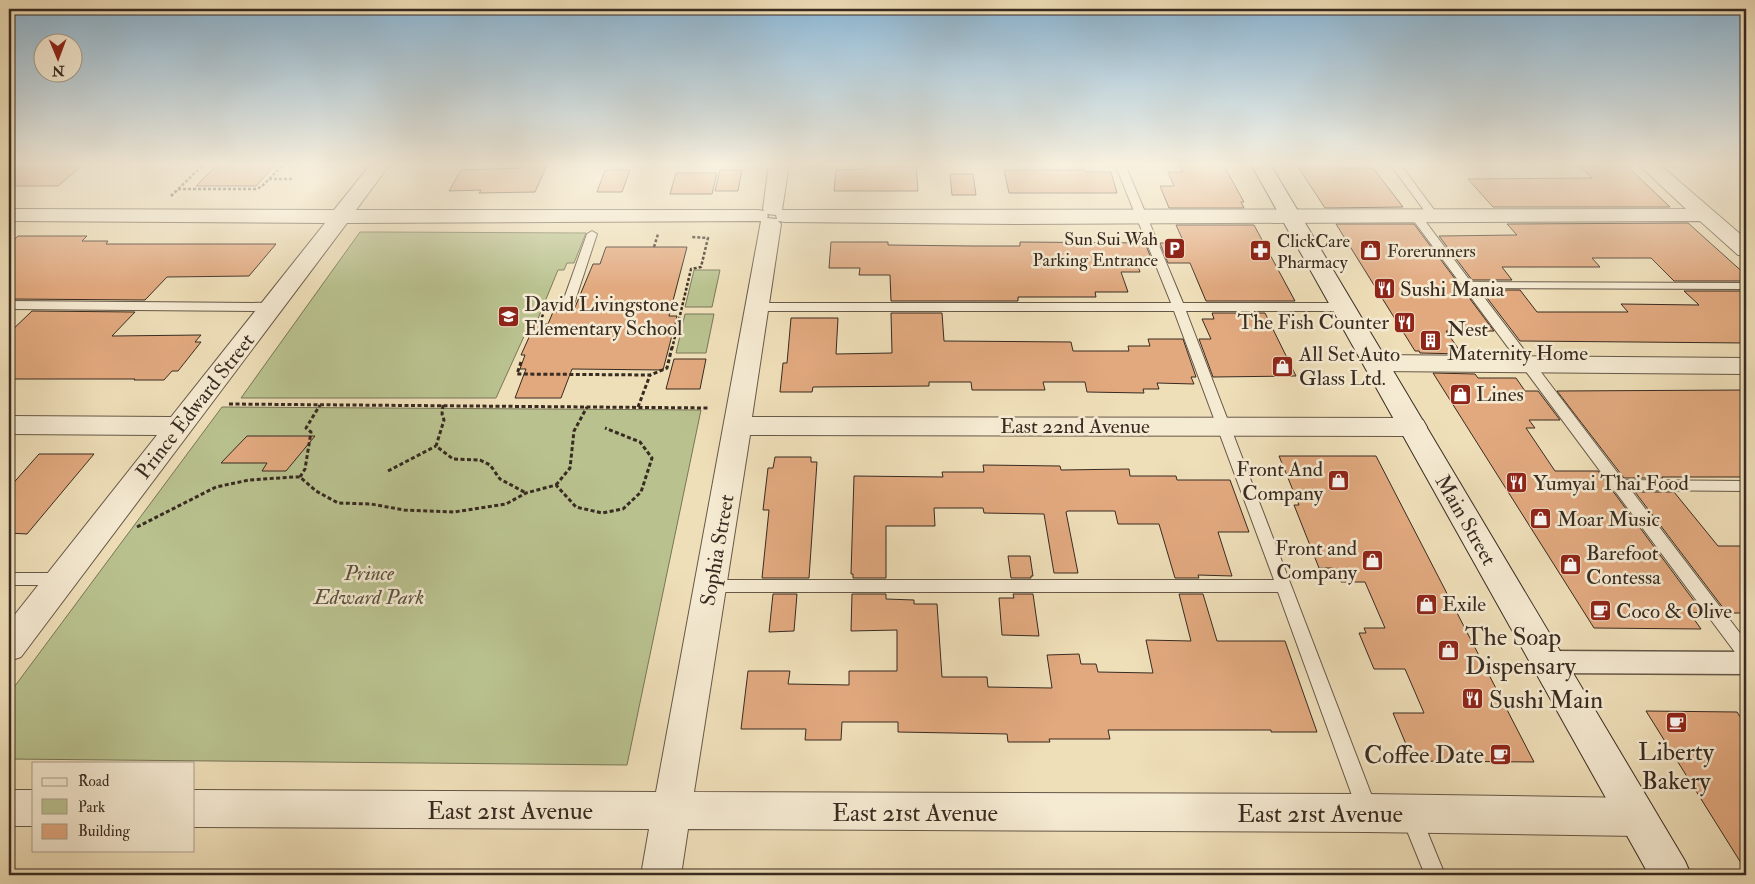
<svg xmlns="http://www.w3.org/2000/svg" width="1755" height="884" font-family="'IM FELL Double Pica',serif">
	<rect width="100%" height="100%" fill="#efdfb9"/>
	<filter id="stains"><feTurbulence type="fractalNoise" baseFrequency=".004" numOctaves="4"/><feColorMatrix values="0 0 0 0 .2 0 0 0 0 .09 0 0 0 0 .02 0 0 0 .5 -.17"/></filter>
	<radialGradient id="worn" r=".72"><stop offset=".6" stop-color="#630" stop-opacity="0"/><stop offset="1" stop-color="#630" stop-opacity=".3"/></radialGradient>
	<!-- green -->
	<g fill="#b9c28f" stroke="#787658">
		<path d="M360 232H379L586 233 574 263H567L564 270H558L537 321H531L496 398H241Z"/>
		<path d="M694 270H720L712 307H685Z"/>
		<path d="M685 314H714L706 353H676Z"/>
		<path d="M222 407 701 410 627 765 9 759V694Z"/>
	</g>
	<!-- building -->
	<g fill="#e2a97f" stroke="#382b21">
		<path d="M23 164H84L58 186H9V175Z"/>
		<path d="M218 164H276L256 186H196Z"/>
		<path d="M865 164H916L918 191H834L836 170 865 169Z"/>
		<path d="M1179 164H1223L1244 202H1241L1244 208H1169L1160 186H1174L1168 172H1183Z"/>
		<path d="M1296 164H1338L1340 168H1373L1403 207 1325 208Z"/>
		<path d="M1578 164H1625L1670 207H1493L1468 179 1592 178Z"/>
		<path d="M521 165H547L535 192 479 193 481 190 449 191 461 170 520 168Z"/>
		<path d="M605 170H630L622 192H597Z"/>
		<path d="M720 170H742L738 191H715Z"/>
		<path d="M1004 170H1085L1086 172H1111L1117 193H1009Z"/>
		<path d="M676 173H717L712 194H670Z"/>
		<path d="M950 174H973L976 195H952Z"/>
		<path d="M1688 223 1746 275V281H1674L1651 258H1592L1600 267H1502L1512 280H1472L1439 236 1517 235 1507 224Z"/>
		<path d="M1336 224H1414L1494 331H1446L1462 354 1420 353 1419 351H1415Z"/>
		<path d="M1176 225H1254L1295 301H1206L1190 263H1168L1160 243H1184Z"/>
		<path d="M18 236H87L82 241H108L106 244H276L249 276 167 277 145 300 9 299V244Z"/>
		<path d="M831 242H888V245L974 246H1020V242L1145 243 1153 263H1137L1140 272H1121L1128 292H1095L1096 297H1018V301H891L890 275H859L860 268H829Z"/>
		<path d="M606 247H687L669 316H677L663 370 572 369 561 398H515L526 369H520L525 355H521L535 324H548L553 312H573L593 264H600Z"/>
		<path d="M1481 290H1520L1537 312H1628L1621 304 1699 305 1684 291H1746V343L1520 341Z"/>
		<path d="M32 311 135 312 112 336 201 335 195 342H201L178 371H172L164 380H134L135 379H9V333Z"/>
		<path d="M891 313H942L944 341 1071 342 1073 351H1129L1128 346H1150L1148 339H1183L1196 377H1191L1194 384 1157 383 1159 389H1143L1144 393 1087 392 1085 382H1043L1045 390H972L971 382H929V386L813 387 812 392H780L783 363H787L791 318H838L836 354 892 353Z"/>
		<path d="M1212 313H1265L1296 376 1213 377 1199 339H1211L1202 319H1214Z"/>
		<path d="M674 359H706L700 389H666Z"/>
		<path d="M1433 373 1475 374 1478 378H1516L1525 391H1538L1560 420H1529L1535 428H1526L1555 471H1598L1703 613 1689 612 1701 629 1594 628Z"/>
		<path d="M1746 390V477H1662L1663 478H1624L1557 391Z"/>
		<path d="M247 436H315L286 471H262L267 463H221Z"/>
		<path d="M39 454H94L27 534 9 533V488Z"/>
		<path d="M1279 456H1376L1534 762 1413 761 1393 713H1424L1405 669H1374L1359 633H1366L1364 628H1385L1365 582H1341L1334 568H1319L1294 505H1299Z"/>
		<path d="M775 457H811V462H817L809 578H762L769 510H763L768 468H773Z"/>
		<path d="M983 465 1060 466 1061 470 1129 469 1130 476H1176L1177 480H1230L1249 532H1218L1232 576 1198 575 1199 578H1175L1159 524H1118L1115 511H1068L1066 512 1078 573H1054L1044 514 984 513 983 508H934L935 526H886V578H853V574H851L854 476 943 477 942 472H984Z"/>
		<path d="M1635 492H1674L1718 546H1746V613H1727Z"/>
		<path d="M1008 556H1030L1033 576H1031V578H1011Z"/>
		<path d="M773 594H797L794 631 769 632Z"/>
		<path d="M852 594H886V599L914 600V604H937L942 677H987L988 687 1052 688 1047 655 1079 654 1081 664H1096L1098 672 1153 673 1146 640 1191 641 1179 594H1203L1217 641H1285L1317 732H1271V730H1108L1110 739H1049L1050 742H1008L1007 734 898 732V722H842L841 740H805L806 729H741L748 671H790L788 684 849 685V671H897V630L851 631Z"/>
		<path d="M1013 594H1033L1039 636 1002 635 999 598H1014Z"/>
		<path d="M1646 711 1737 712 1746 726V871Z"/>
	</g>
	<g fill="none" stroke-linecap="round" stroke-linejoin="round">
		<defs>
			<g id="service">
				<path d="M1115 164H1125L1183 303H1344L1350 307 1344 311H1186L1378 812 1375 819 1368 821 1361 819 1358 812 1278 592H711L705 590 703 586 705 582 711 580H1274L1174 311H757L751 307 757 303H1171Z"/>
				<path d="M1390 164H1400L1438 215 1437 217H1429Z"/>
				<path d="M1415 212 1419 213 1471 282 1746 283V289L1477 288 1623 480 1746 481V491L1631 490 1746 641V661L1740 659 1411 217 1410 215Z"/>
				<path d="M592 231 597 234 573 307 571 309H563L561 307 587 234Z"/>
				<path d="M9 301 271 303 277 307 271 311 9 309Z"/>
				<path d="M9 573H60L66 575 68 579 66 583 60 585H9Z"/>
				<path d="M1411 807 1418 809 1445 875H1425L1401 816 1404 809Z"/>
			</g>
			<path id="pedestrian" d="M1549 651 1746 652V674L1549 673 1540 670 1536 662 1540 654Z"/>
			<g id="minor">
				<path d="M371 164H390L356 210H758L764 211 763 209 769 164H789L782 210 1686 209 1638 164H1659L1746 239V256L1738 255 1700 221 1015 224 785 222 778 221 781 224 752 417 1413 418 1423 420 1427 427 1423 434 1413 436 750 435 694 792 1368 794 1637 798 1651 804 1656 817 1651 830 1637 836 1368 832 688 829 681 875H641L649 829 194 827V790L656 792 761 221 347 223 21 657 9 661V622L157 435 9 434V416L171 417 325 223 9 221V209L334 210ZM767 214 776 215 777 219 767 218 768 216Z"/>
				<path d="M1376 355 1746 358V374L1376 371 1367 369 1363 363 1367 357Z"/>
				<rect x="9" y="790" width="25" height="36"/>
			</g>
			<path id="secondary" d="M1251 164H1270L1685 861 1691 875H1649Z"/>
		</defs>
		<!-- service casing -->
		<use href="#service" stroke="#665847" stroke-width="2"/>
		<!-- pedestrian casing -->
		<use href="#pedestrian" stroke="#665847" stroke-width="3"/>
		<!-- minor casing -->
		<use href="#minor" stroke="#665847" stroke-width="2"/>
		<!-- secondary casing -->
		<use href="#secondary" stroke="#382b21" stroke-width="2"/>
		<!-- path-far1 -->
		<g stroke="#382b21" stroke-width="2.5" stroke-dasharray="3 2" stroke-linecap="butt">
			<path d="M269 179H293"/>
			<path d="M178 189H255L261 187 284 164"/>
			<path d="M171 196 204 164"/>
			<path d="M654 247 658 234"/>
			<path d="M540 322 546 307H549"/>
			<path d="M672 349 691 269 701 267 708 238 692 237"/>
		</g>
		<!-- path -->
		<g stroke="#382b21" stroke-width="3" stroke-dasharray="4 2.5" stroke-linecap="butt">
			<path d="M521 362 517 374 650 375 667 368 672 347"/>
			<path d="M229 404 710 408"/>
			<path d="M443 405 442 414 444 420 436 446 453 459 480 460 490 465 500 479 526 493"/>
			<path d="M638 407 650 375"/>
			<path d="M388 471 436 446"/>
			<path d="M300 477 305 469 311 432 306 428 320 405"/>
			<path d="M556 485 570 468 574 431 587 407"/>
			<path d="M137 527 216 487 249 480 294 477H300L316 491 338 503 371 504 404 510 454 512 506 504 526 493 556 485 576 507 602 513 623 509 641 492 652 458 640 442 605 428"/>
		</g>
		<!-- service -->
		<use href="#service" fill="#f5ead2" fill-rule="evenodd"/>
		<!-- pedestrian -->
		<use href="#pedestrian" fill="#f5ead2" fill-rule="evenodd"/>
		<!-- minor -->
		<use href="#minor" fill="#f5ead2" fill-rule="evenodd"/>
		<!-- secondary -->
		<use href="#secondary" fill="#f5ead2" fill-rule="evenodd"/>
	</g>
	<!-- sky -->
	<linearGradient id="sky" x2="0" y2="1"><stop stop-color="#8ab6d5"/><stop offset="0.57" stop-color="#f8f1e0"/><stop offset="1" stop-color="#f8f1e0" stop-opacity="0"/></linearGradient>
	<rect width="1755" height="288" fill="url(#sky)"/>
	<!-- icons -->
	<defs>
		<symbol id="parking-square" viewBox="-11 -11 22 22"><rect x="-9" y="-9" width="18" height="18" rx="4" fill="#8f2418" stroke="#f5ead2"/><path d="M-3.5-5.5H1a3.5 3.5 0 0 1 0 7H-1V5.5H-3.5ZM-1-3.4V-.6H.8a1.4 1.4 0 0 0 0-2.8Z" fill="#fff"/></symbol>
		<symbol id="pharmacy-square" viewBox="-11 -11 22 22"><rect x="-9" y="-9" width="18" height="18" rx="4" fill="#8f2418" stroke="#f5ead2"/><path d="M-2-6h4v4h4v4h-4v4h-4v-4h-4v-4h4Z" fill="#fff"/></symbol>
		<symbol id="shop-square" viewBox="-11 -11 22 22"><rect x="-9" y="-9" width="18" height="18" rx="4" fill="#8f2418" stroke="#f5ead2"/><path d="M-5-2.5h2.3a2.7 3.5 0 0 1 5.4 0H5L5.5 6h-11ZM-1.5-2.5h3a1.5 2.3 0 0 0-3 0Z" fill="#fff"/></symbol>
		<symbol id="restaurant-square" viewBox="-11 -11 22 22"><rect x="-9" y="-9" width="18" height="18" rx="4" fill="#8f2418" stroke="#f5ead2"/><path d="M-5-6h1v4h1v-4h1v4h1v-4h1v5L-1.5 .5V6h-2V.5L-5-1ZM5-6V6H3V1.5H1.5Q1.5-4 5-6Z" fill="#fff"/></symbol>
		<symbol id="school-square" viewBox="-11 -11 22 22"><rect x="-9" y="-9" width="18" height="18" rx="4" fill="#8f2418" stroke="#f5ead2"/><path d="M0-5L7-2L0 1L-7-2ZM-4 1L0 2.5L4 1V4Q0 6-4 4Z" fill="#fff"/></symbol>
		<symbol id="building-square" viewBox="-11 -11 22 22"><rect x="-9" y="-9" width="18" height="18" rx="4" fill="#8f2418" stroke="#f5ead2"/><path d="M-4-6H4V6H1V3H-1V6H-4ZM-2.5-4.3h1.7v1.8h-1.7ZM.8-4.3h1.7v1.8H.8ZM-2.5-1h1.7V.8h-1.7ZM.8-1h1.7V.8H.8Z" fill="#fff"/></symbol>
		<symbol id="cafe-square" viewBox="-11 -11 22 22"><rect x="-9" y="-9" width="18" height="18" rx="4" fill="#8f2418" stroke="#f5ead2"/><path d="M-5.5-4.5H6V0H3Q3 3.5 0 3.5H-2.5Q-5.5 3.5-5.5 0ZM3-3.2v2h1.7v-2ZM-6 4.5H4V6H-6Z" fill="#fff"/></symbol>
	</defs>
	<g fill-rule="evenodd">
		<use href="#parking-square" x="1162" y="236" width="25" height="25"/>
		<use href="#pharmacy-square" x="1248" y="238" width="25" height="25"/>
		<use href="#shop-square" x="1358" y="238" width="25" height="25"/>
		<use href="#restaurant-square" x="1372" y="276" width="25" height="25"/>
		<use href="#school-square" x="496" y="304" width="25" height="25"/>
		<use href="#restaurant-square" x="1392" y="310" width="25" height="25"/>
		<use href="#building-square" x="1418" y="328" width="25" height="25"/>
		<use href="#shop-square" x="1270" y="354" width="25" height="25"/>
		<use href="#shop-square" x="1448" y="382" width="25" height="25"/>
		<use href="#shop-square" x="1326" y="468" width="25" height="25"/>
		<use href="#restaurant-square" x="1504" y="470" width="25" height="25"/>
		<use href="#shop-square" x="1528" y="506" width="25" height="25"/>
		<use href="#shop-square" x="1360" y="548" width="25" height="25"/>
		<use href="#shop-square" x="1558" y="552" width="25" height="25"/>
		<use href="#shop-square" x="1414" y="592" width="25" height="25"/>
		<use href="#cafe-square" x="1588" y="598" width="25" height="25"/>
		<use href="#shop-square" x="1436" y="638" width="25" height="25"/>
		<use href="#restaurant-square" x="1460" y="686" width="25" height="25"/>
		<use href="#cafe-square" x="1664" y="710" width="25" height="25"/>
		<use href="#cafe-square" x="1488" y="742" width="25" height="25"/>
	</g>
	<g text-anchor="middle" stroke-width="5" stroke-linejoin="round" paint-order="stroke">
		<!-- far-poi labels -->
		<g font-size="18" fill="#382b21" stroke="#f5ead2" text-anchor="start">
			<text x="1158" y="245" text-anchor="end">Sun Sui Wah<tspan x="1158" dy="21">Parking Entrance</tspan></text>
			<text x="1277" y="247">ClickCare<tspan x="1277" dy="21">Pharmacy</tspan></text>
			<text x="1387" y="257">Forerunners</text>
		</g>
		<!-- poi labels -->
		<g font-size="21" fill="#382b21" stroke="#f5ead2" text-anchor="start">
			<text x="1400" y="296">Sushi Mania</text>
			<text x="524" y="311">David Livingstone<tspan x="524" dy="24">Elementary School</tspan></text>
			<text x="1389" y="329" text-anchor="end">The Fish Counter</text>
			<text x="1447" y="336">Nest<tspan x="1447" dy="24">Maternity Home</tspan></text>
			<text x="1299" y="361">All Set Auto<tspan x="1299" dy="24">Glass Ltd.</tspan></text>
			<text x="1476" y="401">Lines</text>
			<text x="1323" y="476" text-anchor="end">Front And<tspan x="1323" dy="24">Company</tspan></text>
			<text x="1533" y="490">Yumyai Thai Food</text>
			<text x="1557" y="526">Moar Music</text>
			<text x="1357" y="555" text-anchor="end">Front and<tspan x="1357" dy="24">Company</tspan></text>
			<text x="1586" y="560">Barefoot<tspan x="1586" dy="24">Contessa</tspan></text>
			<text x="1442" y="611">Exile</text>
			<text x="1616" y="618">Coco &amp; Olive</text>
		</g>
		<!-- street labels -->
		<g font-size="21" fill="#382b21" stroke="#f5ead2">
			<text transform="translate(195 406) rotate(-52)" y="7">Prince Edward Street</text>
			<text x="1075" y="433">East 22nd Avenue</text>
			<text transform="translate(1466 520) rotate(60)" y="7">Main Street</text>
			<text transform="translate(717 550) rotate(-80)" y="7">Sophia Street</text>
		</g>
		<!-- park labels -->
		<g font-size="21" font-style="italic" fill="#58513c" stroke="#f5ead2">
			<text x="369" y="580">Prince<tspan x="369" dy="24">Edward Park</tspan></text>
		</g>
		<!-- near-poi labels -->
		<g font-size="25" fill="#382b21" stroke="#f5ead2" text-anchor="start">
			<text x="1465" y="645">The Soap<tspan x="1465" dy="29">Dispensary</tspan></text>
			<text x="1489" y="708">Sushi Main</text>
			<text x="1676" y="760" text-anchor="middle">Liberty<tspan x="1676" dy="29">Bakery</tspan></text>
			<text x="1484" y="763" text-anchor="end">Coffee Date</text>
		</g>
		<!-- near-street labels -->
		<g font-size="25" fill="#382b21" stroke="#f5ead2">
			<text x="510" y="819">East 21st Avenue</text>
			<text x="915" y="821">East 21st Avenue</text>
			<text x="1320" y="822">East 21st Avenue</text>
		</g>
	</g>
	<!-- margin -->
	<rect width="1755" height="884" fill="none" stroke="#efdfb9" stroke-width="30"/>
	<rect x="10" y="10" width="1735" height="864" fill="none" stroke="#382b21" stroke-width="2.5"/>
	<rect x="15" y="15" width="1725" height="854" fill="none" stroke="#382b21"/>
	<!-- legend -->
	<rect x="32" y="762" width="162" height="90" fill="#f5ead2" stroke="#a99e8b"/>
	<rect x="42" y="778" width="25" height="8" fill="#f5ead2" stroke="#a99e8b"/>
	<text x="78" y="786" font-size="15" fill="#382b21">Road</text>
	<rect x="42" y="799" width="25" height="15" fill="#b9c28f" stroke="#a99e8b"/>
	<text x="78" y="812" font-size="15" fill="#382b21">Park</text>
	<rect x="42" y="824" width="25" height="15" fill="#e2a97f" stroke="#a99e8b"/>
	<text x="78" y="836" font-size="15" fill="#382b21">Building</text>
	<!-- north arrow -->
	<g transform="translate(58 58) rotate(179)"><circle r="24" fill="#f5ead2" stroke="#a99e8b"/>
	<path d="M0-4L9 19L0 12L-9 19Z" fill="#8f2418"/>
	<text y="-8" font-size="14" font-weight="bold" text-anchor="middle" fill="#382b21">N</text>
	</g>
	<rect width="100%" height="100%" filter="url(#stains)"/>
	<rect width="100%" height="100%" fill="url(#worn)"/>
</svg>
